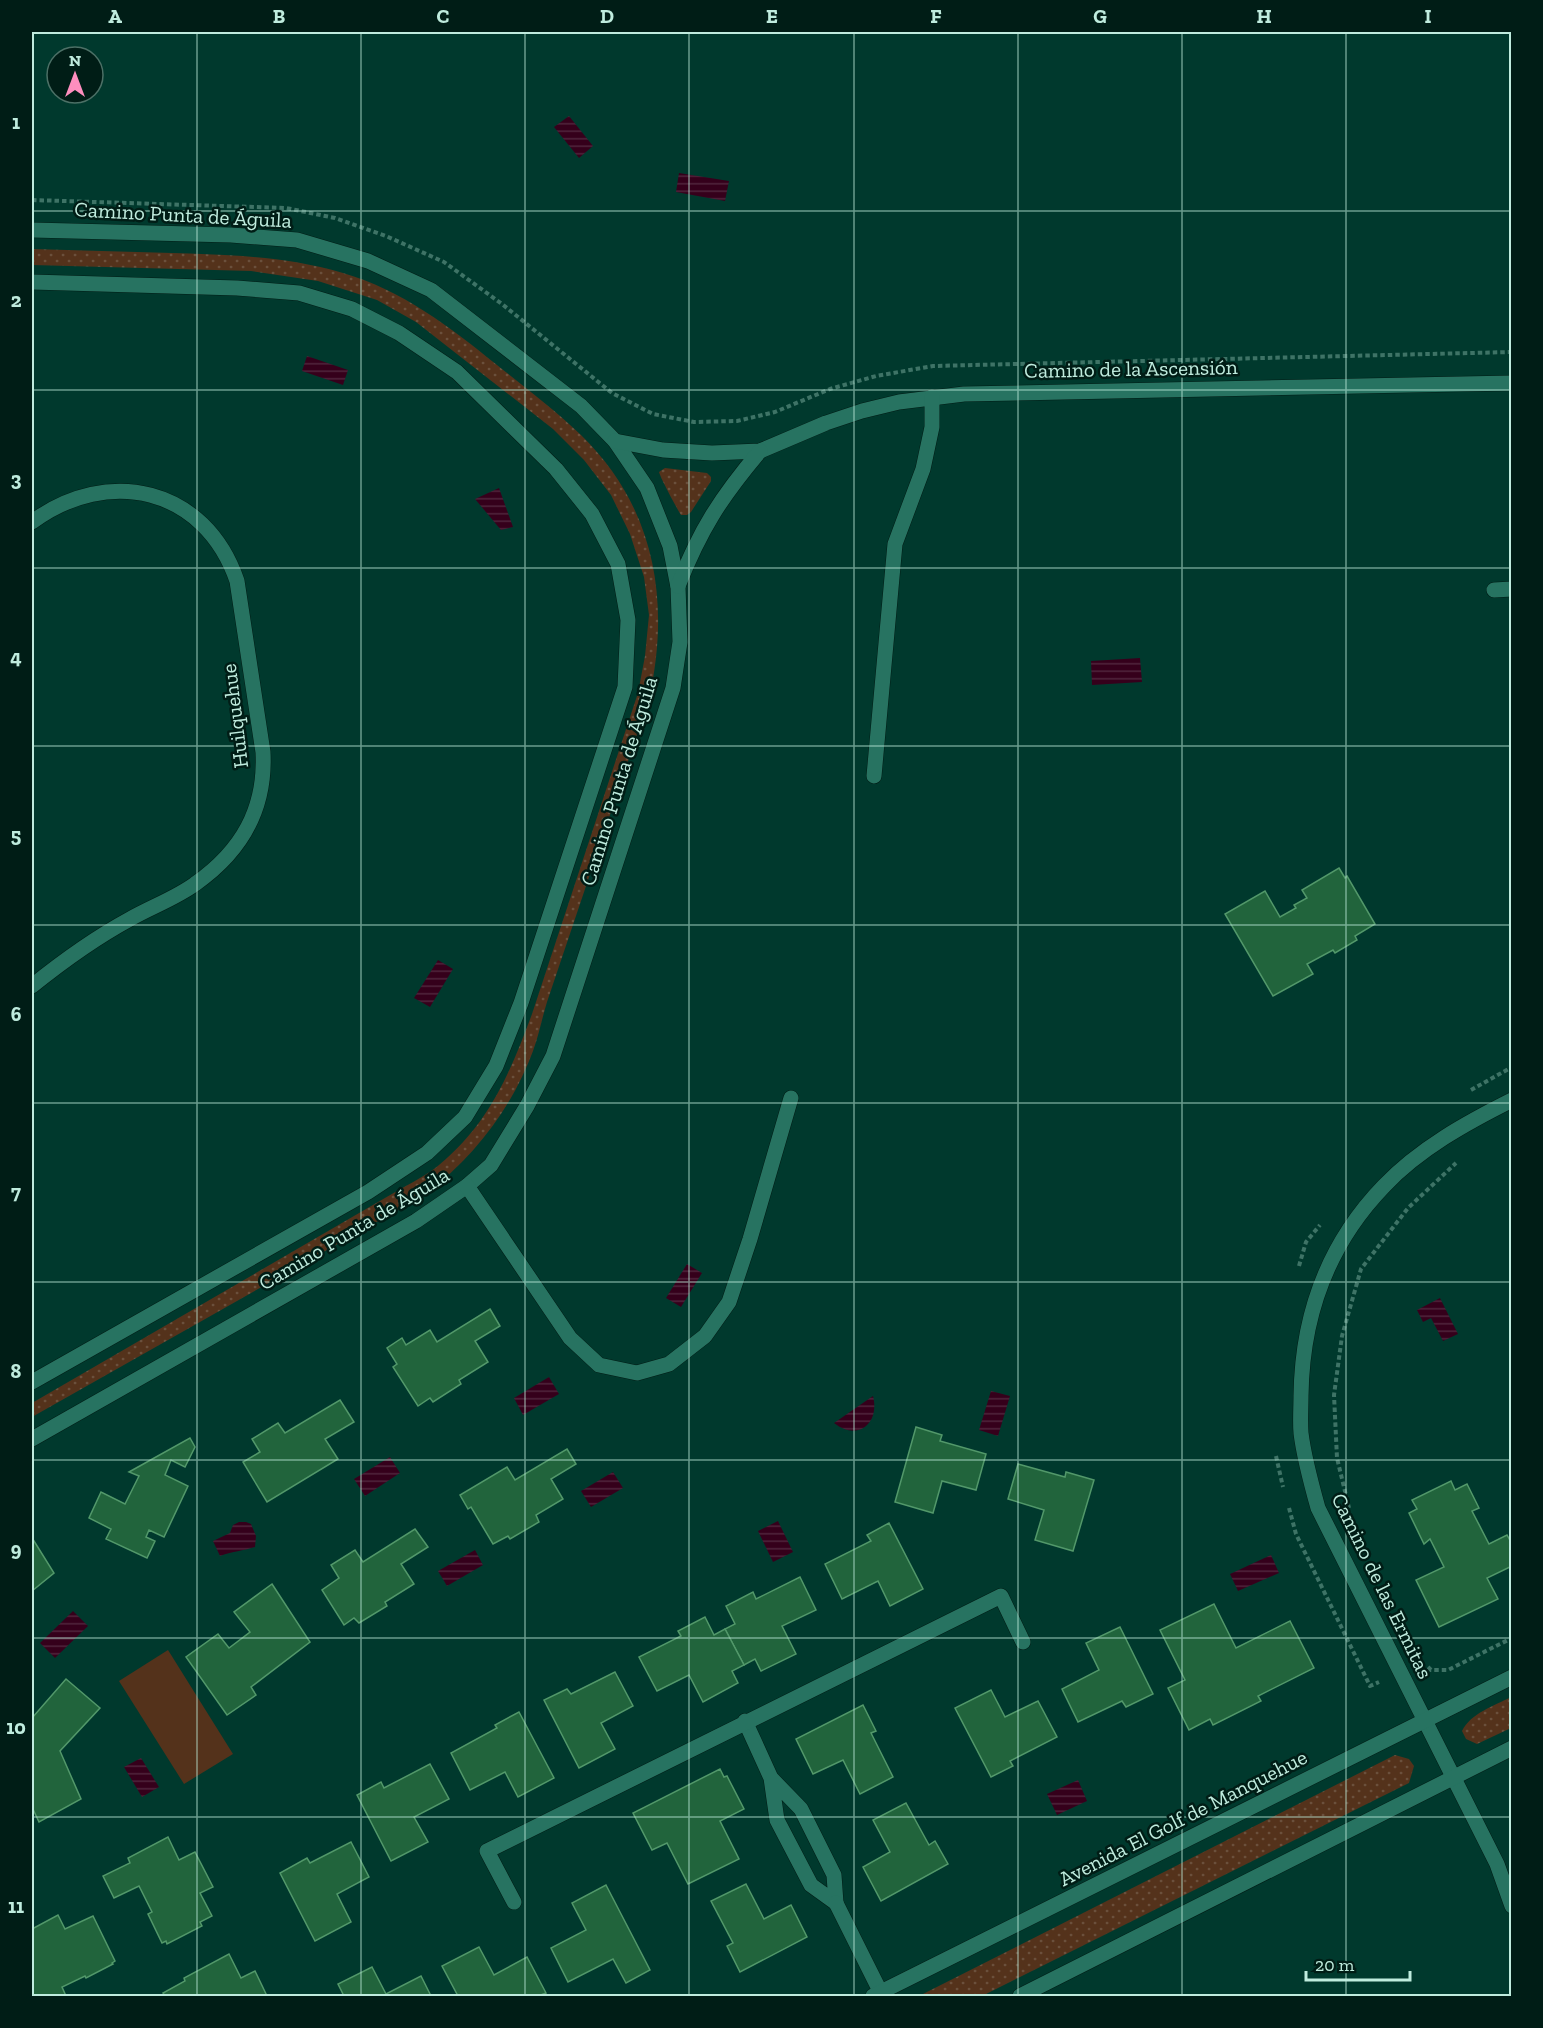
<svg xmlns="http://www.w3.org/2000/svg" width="1543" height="2028" font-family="'Zilla Slab',serif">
	<defs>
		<pattern id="grass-dots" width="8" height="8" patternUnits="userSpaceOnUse" patternTransform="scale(1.5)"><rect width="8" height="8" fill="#54321b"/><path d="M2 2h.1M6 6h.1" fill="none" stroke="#6b503c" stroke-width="1.8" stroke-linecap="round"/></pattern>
		<pattern id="water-rules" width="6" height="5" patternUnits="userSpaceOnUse" patternTransform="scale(1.5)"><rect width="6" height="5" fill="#35001b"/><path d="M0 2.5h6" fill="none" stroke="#50253c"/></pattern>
	</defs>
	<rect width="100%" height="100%" fill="#00392d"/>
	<!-- grass -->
	<g fill="url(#grass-dots)">
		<path d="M32 249C78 250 125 252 172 253 232 255 285 256 343 273 402 290 450 327 497 365 526 388 555 410 581 435 655 507 671 601 649 699L547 1002C542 1018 539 1035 533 1051 512 1108 474 1157 426 1194L32 1417V1403L397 1191C411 1183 427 1175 439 1165 489 1124 510 1073 532 1014L638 693 645 656 649 615 644 577 630 534 611 495 584 460 553 429 416 322 377 300 318 281 251 271 32 265Z"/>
		<path d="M665 468 707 473 711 477V481L691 512 687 515H681C677 509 660 477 659 472Z"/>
		<path d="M1511 1697V1728L1477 1744 1466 1739 1462 1731C1471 1713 1494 1706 1511 1697Z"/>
		<path d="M1395 1755 1409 1759 1414 1766 1409 1783 982 1996H919Z"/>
	</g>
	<!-- green -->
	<path fill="#54321b" d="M168 1650 233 1754 184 1784 119 1681Z"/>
	<!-- water -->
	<g fill="url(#water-rules)">
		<path d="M569 116 593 146 579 158 554 127Z"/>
		<path d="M679 173 729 181 725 201 676 192Z"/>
		<path d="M307 356 348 370 343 385 302 371Z"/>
		<path d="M499 488 513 527 501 530 475 499Z"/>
		<path d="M1140 658 1142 682 1092 685 1091 661Z"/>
		<path d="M438 960 453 969 430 1007 414 998Z"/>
		<path d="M687 1264 702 1273 681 1307 666 1298Z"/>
		<path d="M1440 1298 1458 1334 1443 1341 1431 1318 1423 1322 1417 1310Z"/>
		<path d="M549 1377 559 1394 523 1415 514 1398Z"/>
		<path d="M991 1391 1010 1396 998 1436 979 1430Z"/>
		<path d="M873 1396C880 1423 858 1442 834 1423Z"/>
		<path d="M390 1457 400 1473 365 1496 354 1479Z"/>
		<path d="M613 1472 623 1488 591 1507 581 1491Z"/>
		<path d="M778 1521 793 1552 773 1562 758 1531Z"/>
		<path d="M239 1522H246L251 1524 256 1536 255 1547C242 1551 234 1551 220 1556L213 1541 230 1533 233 1525Z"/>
		<path d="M475 1550 483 1565 447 1586 438 1571Z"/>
		<path d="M1271 1555 1279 1573 1238 1591 1230 1574Z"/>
		<path d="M73 1611 88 1626 55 1658 40 1643Z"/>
		<path d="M141 1758 159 1787 142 1797 124 1767Z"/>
		<path d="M1078 1780 1087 1801 1057 1815 1047 1794Z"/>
	</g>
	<!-- building -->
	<g fill="#21643c" stroke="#52986a" stroke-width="1.5">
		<path d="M1339 868 1345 878 1347 876 1375 924 1355 936 1357 940 1335 953 1333 950 1307 964 1313 974 1273 996 1225 914 1265 891 1280 917 1296 908 1294 905 1307 898 1302 890Z"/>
		<path d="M490 1309 500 1326 475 1341 488 1362 459 1380 461 1384 433 1402 430 1398 418 1406 393 1367 397 1364 387 1348 402 1338 406 1345 430 1330 437 1342Z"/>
		<path d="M340 1400 354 1422 325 1439 338 1459 267 1502 243 1462 260 1452 252 1439 278 1423 285 1433Z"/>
		<path d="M916 1427 942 1435 940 1441 986 1454 976 1490 942 1481 933 1513 895 1502Z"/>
		<path d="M190 1438 195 1447 185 1467 171 1460 165 1475 188 1486 164 1537 149 1530 146 1537 155 1541 147 1558 106 1539 111 1529 89 1518 101 1492 125 1504 139 1476 129 1472Z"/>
		<path d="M567 1449 576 1464 551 1479 563 1499 536 1515 539 1522 510 1539 508 1536 493 1544 471 1507 468 1509 460 1495 507 1467 515 1480Z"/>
		<path d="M1018 1464 1065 1477 1066 1472 1094 1480 1073 1551 1035 1540 1044 1510 1008 1499Z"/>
		<path d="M1451 1481 1455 1490 1467 1484 1479 1508 1472 1511 1489 1544 1507 1535 1512 1544V1566L1487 1578 1498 1599 1439 1627 1416 1580 1444 1567 1430 1539 1424 1544 1409 1513 1417 1509 1412 1500Z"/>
		<path d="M889 1523 923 1589 890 1606 878 1581 842 1599 825 1564 871 1541 867 1535Z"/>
		<path d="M415 1529 428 1547 401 1564 414 1584 385 1602 387 1606 359 1623 354 1618 344 1625 322 1590 339 1578 331 1565 355 1550 363 1562Z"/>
		<path d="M34 1541 54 1573 32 1591V1545Z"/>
		<path d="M800 1577 816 1610 782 1626 796 1654 761 1671 755 1659 744 1665 725 1629 735 1624 726 1606 753 1592 756 1599Z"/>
		<path d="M272 1584 310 1642 251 1687 256 1695 227 1715 186 1657 218 1634 229 1648 250 1632 234 1612Z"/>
		<path d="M1214 1604 1236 1648 1290 1621 1314 1668 1258 1696 1261 1701 1213 1725 1210 1719 1189 1730 1168 1688 1185 1680 1160 1630Z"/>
		<path d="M705 1617 714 1635 725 1629 744 1665 732 1671 738 1683 703 1702 689 1675 657 1691 639 1657 681 1636 678 1631Z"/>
		<path d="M1120 1627 1153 1694 1126 1707 1122 1701 1078 1722 1062 1689 1099 1670 1086 1643Z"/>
		<path d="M615 1672 633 1706 601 1723 615 1749 579 1768 544 1700 567 1689 571 1694Z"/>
		<path d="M66 1679 100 1708 60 1751 81 1799 39 1822 32 1807V1718Z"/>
		<path d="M991 1690 1005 1717 1038 1701 1057 1737 1010 1761 1013 1766 991 1777 955 1708Z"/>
		<path d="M863 1705 876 1731 871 1733 893 1777 860 1794 843 1760 813 1774 796 1739Z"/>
		<path d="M519 1712 554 1778 518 1797 505 1772 470 1790 451 1753 497 1728 495 1725Z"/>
		<path d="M430 1764 449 1799 414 1817 428 1842 391 1861 357 1795 381 1782 384 1788Z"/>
		<path d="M720 1769 724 1777 727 1776 744 1809 720 1821 739 1859 688 1884 667 1843 652 1850 633 1813Z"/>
		<path d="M906 1803 929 1845 935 1841 948 1864 881 1901 863 1867 890 1852 873 1820Z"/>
		<path d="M168 1837 179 1860 195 1852 213 1887 200 1893 212 1916 200 1922 202 1926 167 1944 166 1941 162 1943 148 1914 152 1912 139 1886 114 1898 103 1876 130 1863 128 1858Z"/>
		<path d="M351 1842 369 1877 337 1894 351 1922 315 1941 280 1873 307 1858 310 1863Z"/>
		<path d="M746 1884 764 1919 791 1905 807 1937 740 1972 727 1946 733 1943 711 1901Z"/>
		<path d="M606 1885 650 1970 626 1983 613 1959 568 1982 551 1948 586 1930 572 1903Z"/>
		<path d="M58 1915 65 1929 93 1916 115 1961 112 1963 113 1964 86 1978 85 1976 62 1987 66 1996H32V1929Z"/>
		<path d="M479 1947 494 1975 527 1957 546 1993 538 1996H458L442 1966Z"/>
		<path d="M229 1954 241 1978 255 1971 267 1996H165L163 1993 185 1981 184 1978Z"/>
		<path d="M372 1967 386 1994 421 1976 431 1996H344L338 1984Z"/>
	</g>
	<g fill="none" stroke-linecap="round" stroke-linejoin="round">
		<defs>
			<g id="street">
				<path d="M32 230 231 235 297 240 368 261 431 290 581 406 615 441 647 488 670 546 678 587 680 642 673 688 553 1056 527 1106 491 1165 467 1186 416 1221 32 1439"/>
				<path d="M32 282 237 288 299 293 352 309 399 333 457 372 556 469 592 514 618 564 628 620 625 687 521 1003 496 1066 465 1117 427 1153 368 1192 32 1382"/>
				<path d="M615 441 663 450 712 453 760 451 826 423 862 411 899 402 964 394 1512 383"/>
				<path d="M32 522C108 466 205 487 237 581L263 752C266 809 242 851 195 884 176 898 151 907 130 919 95 938 63 961 32 986"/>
				<path d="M678 586C700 530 721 497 760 451"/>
				<path d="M1494 590 1512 589"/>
				<path d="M874 776 895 544 923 469 932 427V397"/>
				<path d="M1512 1100C1466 1123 1419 1149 1384 1186 1327 1245 1302 1316 1301 1396 1301 1408 1300 1421 1301 1433 1304 1458 1311 1483 1318 1508L1497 1864 1512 1906"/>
				<path d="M467 1186 570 1338 599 1365 637 1373 669 1364 705 1336 729 1302 750 1239 791 1098"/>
				<path d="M745 1721 771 1778 777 1820 811 1885 836 1903 834 1875 801 1809 771 1778"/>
				<path d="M514 1902 487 1851 1001 1596 1023 1642"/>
				<path d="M836 1903 881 1993"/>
				<path d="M873 1996 1512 1677"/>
				<path d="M1020 1996 1512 1748"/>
			</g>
		</defs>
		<!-- street casing -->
		<use href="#street" stroke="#001d16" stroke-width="16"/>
		<!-- path -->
		<g stroke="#3e7366" stroke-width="4" stroke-dasharray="4.5 3" stroke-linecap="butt">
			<path d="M32 200 286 208 335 218 386 236 444 262 502 304 612 393 653 414 694 422 737 421 775 412 830 389 876 376 933 366 1512 352"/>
			<path d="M1471 1090 1512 1067"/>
			<path d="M1299 1266 1306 1242 1320 1225"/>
			<path d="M1276 1456 1283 1487"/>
			<path d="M1289 1508 1296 1534 1370 1686 1379 1682"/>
			<path d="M1349 1508 1337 1458 1334 1395 1342 1336 1361 1269 1408 1208 1456 1163"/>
			<path d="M1428 1667 1431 1670H1448L1512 1638"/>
		</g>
		<!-- street -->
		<use href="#street" stroke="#277361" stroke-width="15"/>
	</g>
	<!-- grid -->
	<path fill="none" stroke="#bfecde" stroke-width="1.5" stroke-opacity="0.55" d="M197 32V1996M361 32V1996M525 32V1996M689 32V1996M854 32V1996M1018 32V1996M1182 32V1996M1346 32V1996M32 211H1512M32 390H1512M32 568H1512M32 746H1512M32 925H1512M32 1103H1512M32 1282H1512M32 1460H1512M32 1638H1512M32 1817H1512"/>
	<g text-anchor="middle" stroke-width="5" stroke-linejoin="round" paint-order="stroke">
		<!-- street labels -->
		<g font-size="21" fill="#bfecde" stroke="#001d16">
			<text transform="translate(183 215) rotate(3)" y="7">Camino Punta de Águila</text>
			<text transform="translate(1131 369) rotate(-1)" y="7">Camino de la Ascensión</text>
			<text transform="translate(235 716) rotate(-97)" y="7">Huilquehue</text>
			<text transform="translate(619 781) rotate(-73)" y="7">Camino Punta de Águila</text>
			<text transform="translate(354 1229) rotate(-31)" y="7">Camino Punta de Águila</text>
			<text transform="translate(1382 1586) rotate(64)" y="7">Camino de las Ermitas</text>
			<text transform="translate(1183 1818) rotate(-27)" y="7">Avenida El Golf de Manquehue</text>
		</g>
	</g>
	<!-- border -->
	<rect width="1543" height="2028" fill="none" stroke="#001d16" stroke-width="66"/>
	<!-- north arrow -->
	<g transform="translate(75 75)"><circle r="28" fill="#001d16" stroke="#4c7066" stroke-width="1.5"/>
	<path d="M0-4.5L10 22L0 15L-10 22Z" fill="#fd8ebe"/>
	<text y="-9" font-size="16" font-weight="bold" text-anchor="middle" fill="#bfecde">N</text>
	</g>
	<!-- scale -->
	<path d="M1306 1971v9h104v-9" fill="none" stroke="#bfecde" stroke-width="3"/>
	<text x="1315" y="1971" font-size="18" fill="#bfecde" stroke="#001d16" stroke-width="4.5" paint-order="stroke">20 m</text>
	<rect x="33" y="33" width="1477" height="1962" fill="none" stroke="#bfecde" stroke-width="2"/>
	<g font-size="20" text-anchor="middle" font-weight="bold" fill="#bfecde">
		<text x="115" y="23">A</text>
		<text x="279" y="23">B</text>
		<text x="443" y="23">C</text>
		<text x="607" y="23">D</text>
		<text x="772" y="23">E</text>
		<text x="936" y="23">F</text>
		<text x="1100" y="23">G</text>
		<text x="1264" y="23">H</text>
		<text x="1428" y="23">I</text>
		<text x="16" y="129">1</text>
		<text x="16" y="307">2</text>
		<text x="16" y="486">3</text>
		<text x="16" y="664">4</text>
		<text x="16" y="842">5</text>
		<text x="16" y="1021">6</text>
		<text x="16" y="1199">7</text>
		<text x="16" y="1378">8</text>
		<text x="16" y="1556">9</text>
		<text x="16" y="1734">10</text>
		<text x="16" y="1913">11</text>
	</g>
</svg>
